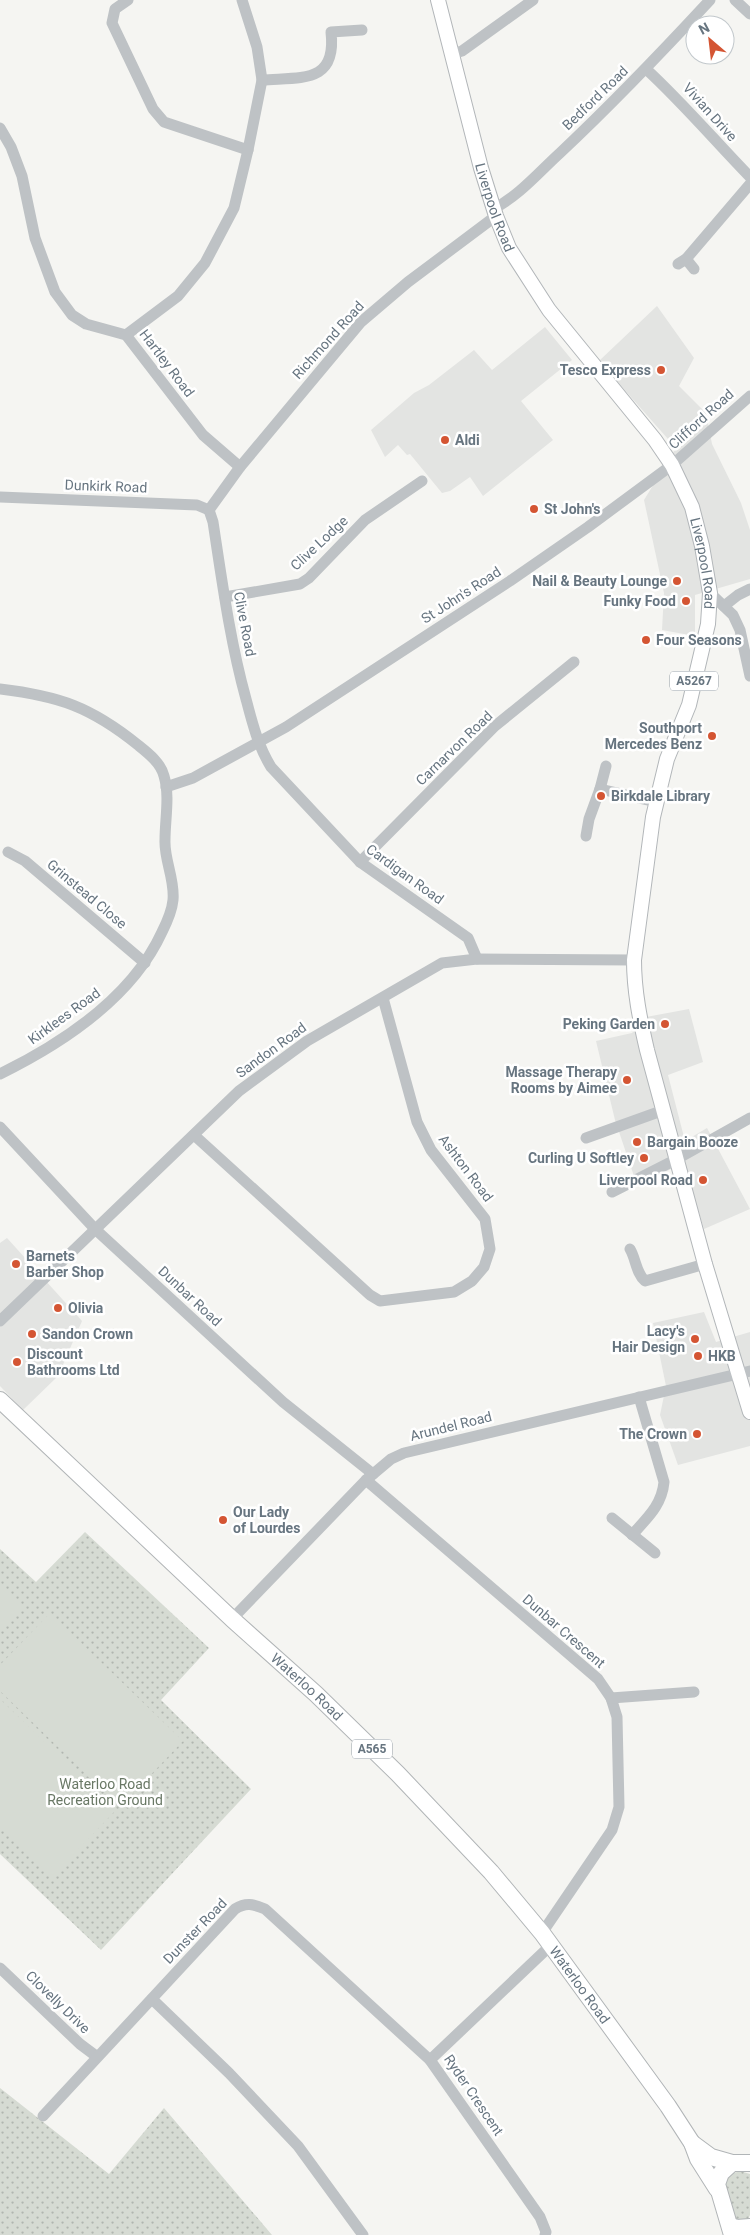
<svg xmlns="http://www.w3.org/2000/svg" width="750" height="2235" font-family="Roboto,sans-serif">
	<defs>
		<pattern id="green-dots" width="8" height="8" patternUnits="userSpaceOnUse" patternTransform="scale(1.25)"><rect width="8" height="8" fill="#d6dbd3"/><path d="M2 2h.1M6 6h.1" fill="none" stroke="#b1b6b0" stroke-width="1.8" stroke-linecap="round"/></pattern>
	</defs>
	<rect width="100%" height="100%" fill="#f5f5f2"/>
	<!-- built -->
	<g fill="#e3e4e2">
		<path d="M657 306 694 358 679 386 706 413 712 444 741 503 750 530V579L695 595V636L662 630 664 593 644 500 676 448 599 361Z"/>
		<path d="M545 327 572 360 521 401 553 440 483 496 470 477 450 491 442 493 410 454 407 455 398 445 385 457 371 430 414 393 429 385 474 350 492 370Z"/>
		<path d="M689 1009 703 1062 668 1075 685 1141 707 1128 750 1209 704 1229 684 1163 637 1185 615 1120 596 1041 632 1033 646 1017Z"/>
		<path d="M7 1238 82 1321 58 1376 23 1410 0 1386V1243Z"/>
		<path d="M704 1312 716 1342 750 1332V1446L678 1465 660 1415 666 1386 653 1323Z"/>
	</g>
	<!-- green -->
	<g fill="url(#green-dots)">
		<path d="M85 1532 209 1648 161 1700 251 1789 101 1950 0 1854V1549L36 1582Z"/>
		<path d="M0 2088 109 2174 164 2108 272 2235H0Z"/>
		<path d="M740 2171 750 2174V2215L748 2219 738 2222 733 2217 724 2181 731 2174Z"/>
	</g>
	<!-- pitch -->
	<g fill="#d6dbd3">
		<path d="M0 1585 22 1606 0 1629Z"/>
		<path d="M50 1613 183 1741 120 1807 0 1691V1665Z"/>
		<path d="M0 1699 116 1810 53 1876 0 1825Z"/>
	</g>
	<g fill="none" stroke-linecap="round" stroke-linejoin="round">
		<defs>
			<g id="major">
				<path id="s1" d="M438 0 481 168 496 216 509 248 549 310 655 440 672 465 692 507 702 546 710 593 708 624 689 705 667 759 653 817 634 960C634 991 640 1020 647 1050L705 1264 750 1412"/>
			</g>
			<g id="highway">
				<path id="s2" d="M0 1400 232 1619 316 1694 398 1774 491 1872 542 1933 668 2106 692 2143 698 2159 717 2189"/>
				<path d="M692 2143 711 2157 732 2163"/>
				<path d="M730 2226 737 2228 750 2227"/>
				<path d="M732 2235 717 2184 721 2173 732 2163H750"/>
			</g>
		</defs>
		<!-- major casing -->
		<use href="#major" stroke="#b2b6b9" stroke-width="16"/>
		<!-- highway casing -->
		<use href="#highway" stroke="#b1b5b7" stroke-width="18"/>
		<!-- minor -->
		<g stroke="#bec2c5" stroke-width="11">
			<path d="M128 0 115 9 112 23 153 109 164 122 248 150"/>
			<path d="M735 0 750 14"/>
			<path d="M452 54 462 51 533 0"/>
			<path d="M646 69C683 103 715 141 750 177"/>
			<path d="M262 80C301 77 337 84 331 32L362 30"/>
			<path d="M0 128 11 147 22 176 35 238 55 292 72 315 86 324 126 335 203 435 240 467"/>
			<path d="M493 209C519 196 539 172 560 153 612 104 661 53 710 0"/>
			<path d="M686 259 694 269"/>
			<path d="M678 264 686 259 750 184"/>
			<path d="M126 335 178 296 205 263 234 208 248 150 262 80 257 47 242 0"/>
			<path d="M0 497 197 505 209 510"/>
			<path d="M209 510 213 522C222 581 230 641 246 699 252 722 258 746 271 767L360 862 468 938 477 959"/>
			<path d="M209 510 240 467 361 322 408 282 496 216"/>
			<path d="M710 593 733 615 740 630 750 676"/>
			<path d="M225 597 300 584 309 578 365 520 422 481"/>
			<path d="M724 606 738 595 750 589"/>
			<path d="M0 689C59 696 91 707 138 745 148 753 161 763 164 776 170 796 165 819 165 840 164 860 175 879 173 900 172 911 167 922 162 932 132 998 63 1043 0 1074"/>
			<path d="M166 787 193 778 286 727 510 581 588 527 672 465 750 396"/>
			<path d="M600 789 606 766"/>
			<path d="M586 836 589 819 600 789 656 802"/>
			<path d="M8 852 25 861 145 963"/>
			<path d="M360 862 495 726 574 662"/>
			<path d="M0 1127 95 1229 283 1402 373 1474"/>
			<path d="M194 1135 370 1295 380 1301 454 1292 472 1281 484 1267 490 1249 485 1219 431 1150 417 1122 383 998"/>
			<path d="M586 1138 664 1110"/>
			<path d="M612 1192 677 1159 750 1118"/>
			<path d="M630 1249C636 1259 636 1273 645 1281L705 1264"/>
			<path d="M0 1321 239 1091 307 1041 442 963 477 959 634 960"/>
			<path d="M366 1480 598 1679 611 1698 617 1717 619 1807 612 1830 542 1933"/>
			<path d="M612 1518 655 1553"/>
			<path d="M632 1535C647 1518 662 1505 664 1482L639 1397"/>
			<path d="M232 1619 366 1480 391 1459 404 1453 750 1371"/>
			<path d="M611 1698 694 1692"/>
			<path d="M0 1968 80 2044 96 2056"/>
			<path d="M152 1999 229 2073 298 2146 363 2235"/>
			<path d="M430 2060 550 1946"/>
			<path d="M43 2116 235 1909C246 1902 253 1904 265 1909L430 2060 540 2217 546 2232 545 2235"/>
		</g>
		<!-- major -->
		<use href="#major" stroke="#fff" stroke-width="14"/>
		<!-- highway -->
		<use href="#highway" stroke="#fff" stroke-width="16"/>
	</g>
	<!-- markers -->
	<g fill="#d45533" stroke="#fff" stroke-width="2">
		<circle cx="661" cy="370" r="5"/>
		<circle cx="445" cy="440" r="5"/>
		<circle cx="534" cy="509" r="5"/>
		<circle cx="677" cy="581" r="5"/>
		<circle cx="686" cy="601" r="5"/>
		<circle cx="646" cy="640" r="5"/>
		<circle cx="712" cy="736" r="5"/>
		<circle cx="601" cy="796" r="5"/>
		<circle cx="665" cy="1024" r="5"/>
		<circle cx="627" cy="1080" r="5"/>
		<circle cx="637" cy="1142" r="5"/>
		<circle cx="644" cy="1158" r="5"/>
		<circle cx="703" cy="1180" r="5"/>
		<circle cx="16" cy="1264" r="5"/>
		<circle cx="58" cy="1308" r="5"/>
		<circle cx="32" cy="1334" r="5"/>
		<circle cx="695" cy="1339" r="5"/>
		<circle cx="698" cy="1356" r="5"/>
		<circle cx="17" cy="1362" r="5"/>
		<circle cx="697" cy="1434" r="5"/>
		<circle cx="223" cy="1520" r="5"/>
	</g>
	<g text-anchor="middle" stroke-width="5" stroke-linejoin="round" paint-order="stroke">
		<!-- shield labels -->
		<g fill="#fff" stroke="#959ea6" stroke-width="1">
			<rect x="670" y="671.5" width="48" height="19" rx="4"/>
			<rect x="352" y="1739.5" width="40" height="19" rx="4"/>
		</g>
		<g font-size="12" font-weight="bold" fill="#677580">
			<text x="694" y="685">A5267</text>
			<text x="372" y="1753">A565</text>
		</g>
		<!-- street labels -->
		<g font-size="14" fill="#677580" stroke="#fff">
			<text transform="translate(595 98) rotate(-44)" y="5">Bedford Road</text>
			<text transform="translate(710 112) rotate(48)" y="5">Vivian Drive</text>
			<text dy="5" stroke="none"><textPath href="#s1" startOffset="215">Liverpool Road</textPath></text>
			<text transform="translate(328 340) rotate(-48)" y="5">Richmond Road</text>
			<text transform="translate(167 363) rotate(53)" y="5">Hartley Road</text>
			<text transform="translate(701 419) rotate(-42)" y="5">Clifford Road</text>
			<text transform="translate(106 486) rotate(2)" y="5">Dunkirk Road</text>
			<text transform="translate(319 543) rotate(-43)" y="5">Clive Lodge</text>
			<text dy="5" stroke="none"><textPath href="#s1" startOffset="634">Liverpool Road</textPath></text>
			<text transform="translate(461 595) rotate(-33)" y="5">St John's Road</text>
			<text transform="translate(245 624) rotate(79)" y="5">Clive Road</text>
			<text transform="translate(454 748) rotate(-44)" y="5">Carnarvon Road</text>
			<text transform="translate(405 874) rotate(36)" y="5">Cardigan Road</text>
			<text transform="translate(87 894) rotate(40)" y="5">Grinstead Close</text>
			<text transform="translate(64 1016) rotate(-36)" y="5">Kirklees Road</text>
			<text transform="translate(271 1050) rotate(-36)" y="5">Sandon Road</text>
			<text transform="translate(466 1168) rotate(53)" y="5">Ashton Road</text>
			<text transform="translate(190 1296) rotate(43)" y="5">Dunbar Road</text>
			<text transform="translate(451 1426) rotate(-14)" y="5">Arundel Road</text>
			<text transform="translate(564 1631) rotate(41)" y="5">Dunbar Crescent</text>
			<text dy="5" stroke="none"><textPath href="#s2" startOffset="420">Waterloo Road</textPath></text>
			<text transform="translate(195 1931) rotate(-46)" y="5">Dunster Road</text>
			<text dy="5" stroke="none"><textPath href="#s2" startOffset="825">Waterloo Road</textPath></text>
			<text transform="translate(58 2002) rotate(44)" y="5">Clovelly Drive</text>
			<text transform="translate(474 2095) rotate(56)" y="5">Ryder Crescent</text>
		</g>
		<!-- poi labels -->
		<g font-size="14" font-weight="bold" fill="#677580" stroke="#fff" text-anchor="start">
			<text x="651" y="375" text-anchor="end">Tesco Express</text>
			<text x="455" y="445">Aldi</text>
			<text x="544" y="514">St John's</text>
			<text x="667" y="586" text-anchor="end">Nail &amp; Beauty Lounge</text>
			<text x="676" y="606" text-anchor="end">Funky Food</text>
			<text x="656" y="645">Four Seasons</text>
			<text x="702" y="733" text-anchor="end">Southport<tspan x="702" dy="16">Mercedes Benz</tspan></text>
			<text x="611" y="801">Birkdale Library</text>
			<text x="655" y="1029" text-anchor="end">Peking Garden</text>
			<text x="617" y="1077" text-anchor="end">Massage Therapy<tspan x="617" dy="16">Rooms by Aimee</tspan></text>
			<text x="647" y="1147">Bargain Booze</text>
			<text x="634" y="1163" text-anchor="end">Curling U Softley</text>
			<text x="693" y="1185" text-anchor="end">Liverpool Road</text>
			<text x="26" y="1261">Barnets<tspan x="26" dy="16">Barber Shop</tspan></text>
			<text x="68" y="1313">Olivia</text>
			<text x="685" y="1336" text-anchor="end">Lacy's<tspan x="685" dy="16">Hair Design</tspan></text>
			<text x="42" y="1339">Sandon Crown</text>
			<text x="27" y="1359">Discount<tspan x="27" dy="16">Bathrooms Ltd</tspan></text>
			<text x="708" y="1361">HKB</text>
			<text x="687" y="1439" text-anchor="end">The Crown</text>
			<text x="233" y="1517">Our Lady<tspan x="233" dy="16">of Lourdes</tspan></text>
		</g>
		<!-- park labels -->
		<g font-size="14" fill="#697865" stroke="#fff">
			<text x="105" y="1789">Waterloo Road<tspan x="105" dy="16">Recreation Ground</tspan></text>
		</g>
	</g>
	<!-- north arrow -->
	<g transform="translate(710 40) rotate(332)"><circle r="24" fill="#ffffff" stroke="#c2c8cc"/>
	<path d="M0-4L9 19L0 12L-9 19Z" fill="#d45533"/>
	<text y="-8" font-size="14" font-weight="bold" text-anchor="middle" fill="#677580">N</text>
	</g>
</svg>
